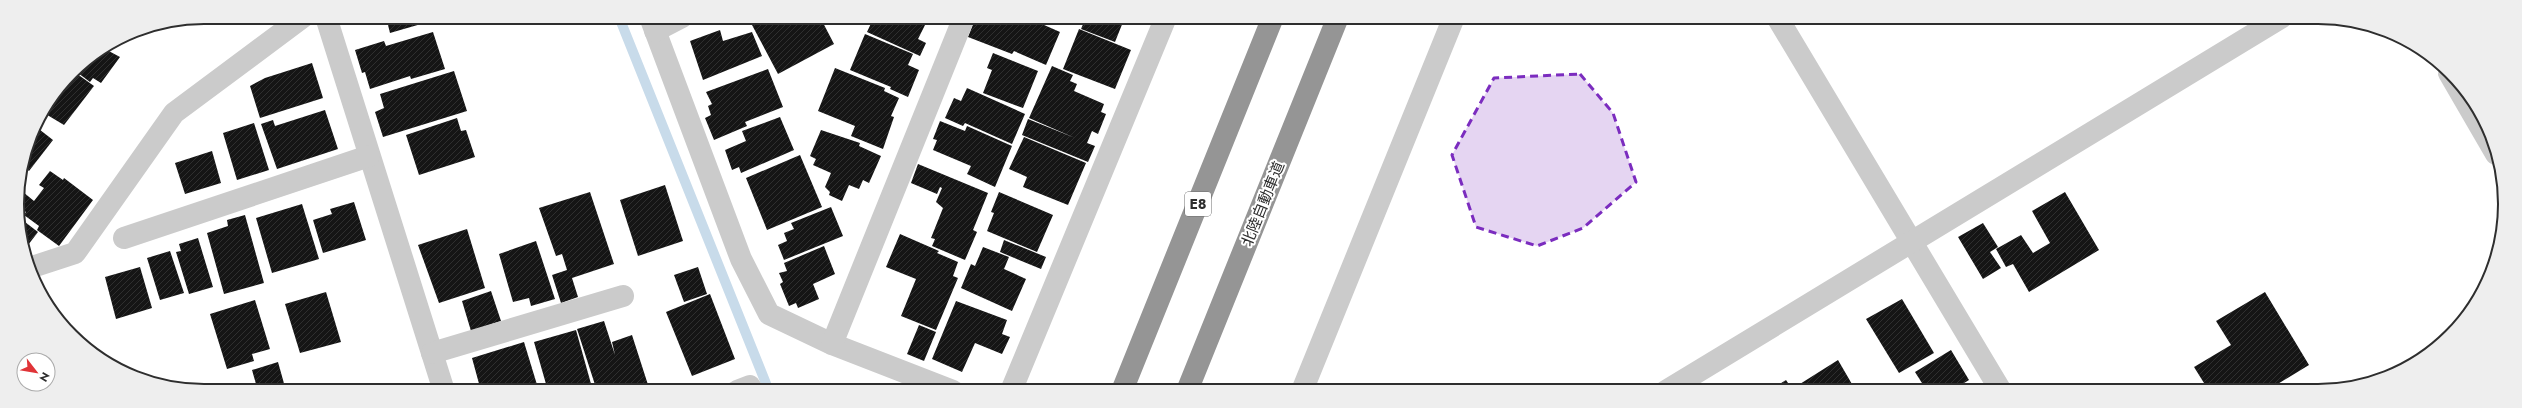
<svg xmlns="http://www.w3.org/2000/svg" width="2522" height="408" font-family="Jost,'Noto Sans JP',sans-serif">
	<defs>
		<pattern id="building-hatch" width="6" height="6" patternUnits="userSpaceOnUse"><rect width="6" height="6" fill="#151515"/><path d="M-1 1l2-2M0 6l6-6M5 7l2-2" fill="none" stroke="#2f2f2f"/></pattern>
	</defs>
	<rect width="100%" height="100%" fill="#fff"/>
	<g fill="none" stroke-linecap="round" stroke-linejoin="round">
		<!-- stream -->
		<path stroke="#c8dbea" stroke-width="10" d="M619 17 769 391"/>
	</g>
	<!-- building -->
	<g fill="url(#building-hatch)">
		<path d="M386 17H418L421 24 390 33Z"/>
		<path d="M768 17H820L834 44 778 74 752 25Z"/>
		<path d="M833 17H853L837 25Z"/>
		<path d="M874 17H923L920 23 925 25 918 39 926 43 920 56 867 32Z"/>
		<path d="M976 17H1026L1060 32 1046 65 1014 51 1012 54 968 37Z"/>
		<path d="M1035 17H1052L1050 23Z"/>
		<path d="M1086 17H1125L1115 42 1081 29Z"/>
		<path d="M1079 29 1131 50 1115 89 1063 69Z"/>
		<path d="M720 30 723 41 752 32 762 56 703 80 690 41Z"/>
		<path d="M433 32 445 69 411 79 410 76 370 89 365 72 362 73 355 50 384 41 386 46Z"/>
		<path d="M865 34 913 54 908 65 919 70 908 97 890 89 891 87 850 70Z"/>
		<path d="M105 49 120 57 101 83 93 78 90 82 74 70Z"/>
		<path d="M993 53 1038 71 1023 108 983 93 992 70 987 68Z"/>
		<path d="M312 63 323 98 260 118 250 86 265 78Z"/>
		<path d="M1052 66 1073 75 1070 81 1077 84 1074 91 1104 104 1101 112 1106 114 1098 134 1092 131 1087 143 1095 146 1088 162 1022 135 1028 119 1075 138 1029 118Z"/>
		<path d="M835 68 885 88 884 91 899 98 891 116 894 117 883 149 851 136 855 126 818 111Z"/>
		<path d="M768 69 783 107 745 122 747 126 714 140 705 118 711 115 708 106 712 104 706 92Z"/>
		<path d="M73 71 94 86 64 125 44 113Z"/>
		<path d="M454 71 467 111 383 137 375 112 384 108 380 94Z"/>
		<path d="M967 88 1025 114 1012 144 965 123 963 126 945 118 954 98 961 101Z"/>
		<path d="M325 110 338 149 277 169 261 124 273 120 275 126Z"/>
		<path d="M780 117 794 150 741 173 739 167 732 170 725 150 746 141 742 131Z"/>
		<path d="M457 118 461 131 466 130 475 157 419 175 406 135Z"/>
		<path d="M940 121 965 131 967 126 1012 146 995 187 967 174 971 166 933 150 937 140 933 139Z"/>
		<path d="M254 123 269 170 237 180 223 133Z"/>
		<path d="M35 126 53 140 29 171 23 166 31 132Z"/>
		<path d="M821 130 860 143 859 146 881 156 869 183 863 180 859 189 849 185 842 201 829 195 830 192 825 187 831 173 813 165 816 159 810 156Z"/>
		<path d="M1024 137 1086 163 1068 205 1023 187 1027 177 1009 169Z"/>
		<path d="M212 151 221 183 185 194 175 163Z"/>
		<path d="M800 155 822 207 767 230 746 178Z"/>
		<path d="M918 164 988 193 973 230 977 232 965 260 932 246 935 239 931 238 943 208 936 202 942 188 940 187 937 194 911 183Z"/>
		<path d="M50 171 63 180 64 178 93 200 59 246 37 230 39 226 24 215 26 212 19 207 18 198 23 192 34 201 44 188 39 185Z"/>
		<path d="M20 182 23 184 18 191V189Z"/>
		<path d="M665 185 683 241 638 256 620 200Z"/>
		<path d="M590 192 614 264 572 278 578 297 561 303 552 275 567 270 562 254 556 256 539 208Z"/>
		<path d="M999 192 1053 215 1037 252 987 231 994 213 991 212Z"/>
		<path d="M2065 192 2099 250 2029 292 2013 264 2006 267 1996 249 2021 235 2033 253 2050 243 2032 211Z"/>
		<path d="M354 202 366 240 323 253 313 220 332 214 330 209Z"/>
		<path d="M302 204 319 259 272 273 256 218Z"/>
		<path d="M831 207 843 236 784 260 778 245 787 241 784 233 794 229 791 223Z"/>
		<path d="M245 215 264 283 224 294 207 233 228 226 227 220Z"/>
		<path d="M21 219 38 232 25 249Z"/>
		<path d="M1983 223 1998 247 1990 252 2001 268 1983 279 1958 237Z"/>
		<path d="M467 229 485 288 439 303 418 245Z"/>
		<path d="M900 234 939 251 937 253 958 262 953 276 958 278 936 330 901 316 916 279 886 267Z"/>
		<path d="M198 238 213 287 189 294 176 252 181 251 179 244Z"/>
		<path d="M1004 240 1046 257 1041 269 1000 252Z"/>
		<path d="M536 241 555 299 531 306 529 298 513 302 499 254Z"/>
		<path d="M824 246 835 274 813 284 819 299 798 308 796 303 789 306 780 284 783 282 779 273 787 271 784 263Z"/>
		<path d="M983 247 1009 257 1004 269 1026 279 1012 311 961 288 971 264 975 266Z"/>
		<path d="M170 251 184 293 160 300 147 258Z"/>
		<path d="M140 267 152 308 116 319 105 277Z"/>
		<path d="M698 267 707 294 684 302 674 275Z"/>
		<path d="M491 291 501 321 471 331 462 301Z"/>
		<path d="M326 292 341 342 300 353 285 304Z"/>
		<path d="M2265 292 2309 365 2266 391H2209L2194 367 2231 345 2216 321Z"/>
		<path d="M710 294 735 359 692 376 666 312Z"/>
		<path d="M1902 299 1934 353 1899 373 1866 319Z"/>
		<path d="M255 300 270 349 252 354 254 361 227 369 210 314Z"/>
		<path d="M956 301 1007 320 1002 334 1010 337 1002 354 975 343 962 372 932 359Z"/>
		<path d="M604 321 615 355 612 342 632 335 650 391H597L577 329Z"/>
		<path d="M919 325 936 332 924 361 907 354Z"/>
		<path d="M576 330 593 391H548L534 342Z"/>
		<path d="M524 342 538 388 529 391H481L472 358Z"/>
		<path d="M1951 350 1969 380 1951 391H1927L1915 372Z"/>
		<path d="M1838 360 1856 391 1770 390 1786 380 1792 389Z"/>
		<path d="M278 362 285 387 275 391H258L252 370Z"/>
		<path d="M1886 386 1889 391H1880Z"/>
	</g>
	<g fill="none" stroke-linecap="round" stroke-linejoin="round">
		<!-- street -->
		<g stroke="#cbcbcb" stroke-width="22">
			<path d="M326 17 444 391"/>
			<path d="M650 17 741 259 769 314 832 344 953 391"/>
			<path d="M1777 17 2001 391"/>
			<path d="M655 31 682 17"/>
			<path d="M2449 73 2496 154"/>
			<path d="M124 238 369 156"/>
			<path d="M29 268 75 253 174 113 303 17"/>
			<path d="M832 344 964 17"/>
			<path d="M432 353 623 296"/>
			<path d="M737 391 750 386"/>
			<path d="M1011 391 1166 17"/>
			<path d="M1302 391 1454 17"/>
			<path d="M1666 391 2282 17"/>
		</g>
		<!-- highway -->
		<g stroke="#959595" stroke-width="22">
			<path d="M1122 391 1273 17"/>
			<path d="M1187 391 1338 17"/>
		</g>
	</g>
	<!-- marked area -->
	<path fill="#7b2cbf" fill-opacity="0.2" stroke="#7b2cbf" stroke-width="3" stroke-dasharray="8 5" stroke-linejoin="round" d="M1580 74 1613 113 1636 182 1583 228 1537 246 1476 227 1452 155 1494 78Z"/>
	<g text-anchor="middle" stroke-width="4" stroke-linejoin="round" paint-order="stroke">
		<!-- shield labels -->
		<rect fill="#fff" stroke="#6d6d6d" stroke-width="1" x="1185" y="192" width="26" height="24" rx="3"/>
		<g font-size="14" font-weight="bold" fill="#2e2e2e">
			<text x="1198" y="209">E8</text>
		</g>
		<!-- street labels -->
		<g font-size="15" fill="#2e2e2e" stroke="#fff">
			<text transform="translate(1263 204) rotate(-68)" y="5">北陸自動車道</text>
		</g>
	</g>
	<!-- crop -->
	<path d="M0 0H2522V408H0ZM204 24H2318A180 180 0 0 1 2498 204V204A180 180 0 0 1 2318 384H204A180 180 0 0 1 24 204V204A180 180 0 0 1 204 24Z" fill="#eee" fill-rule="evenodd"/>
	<path fill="none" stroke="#2e2e2e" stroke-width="2" d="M204 24H2318A180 180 0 0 1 2498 204V204A180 180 0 0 1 2318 384H204A180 180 0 0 1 24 204V204A180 180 0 0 1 204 24Z"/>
	<!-- north arrow -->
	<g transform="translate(36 372) rotate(121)"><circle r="19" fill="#ffffff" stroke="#ababab"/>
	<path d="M0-3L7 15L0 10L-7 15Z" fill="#e03438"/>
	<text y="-6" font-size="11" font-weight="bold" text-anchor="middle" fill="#2e2e2e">N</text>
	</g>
</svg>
